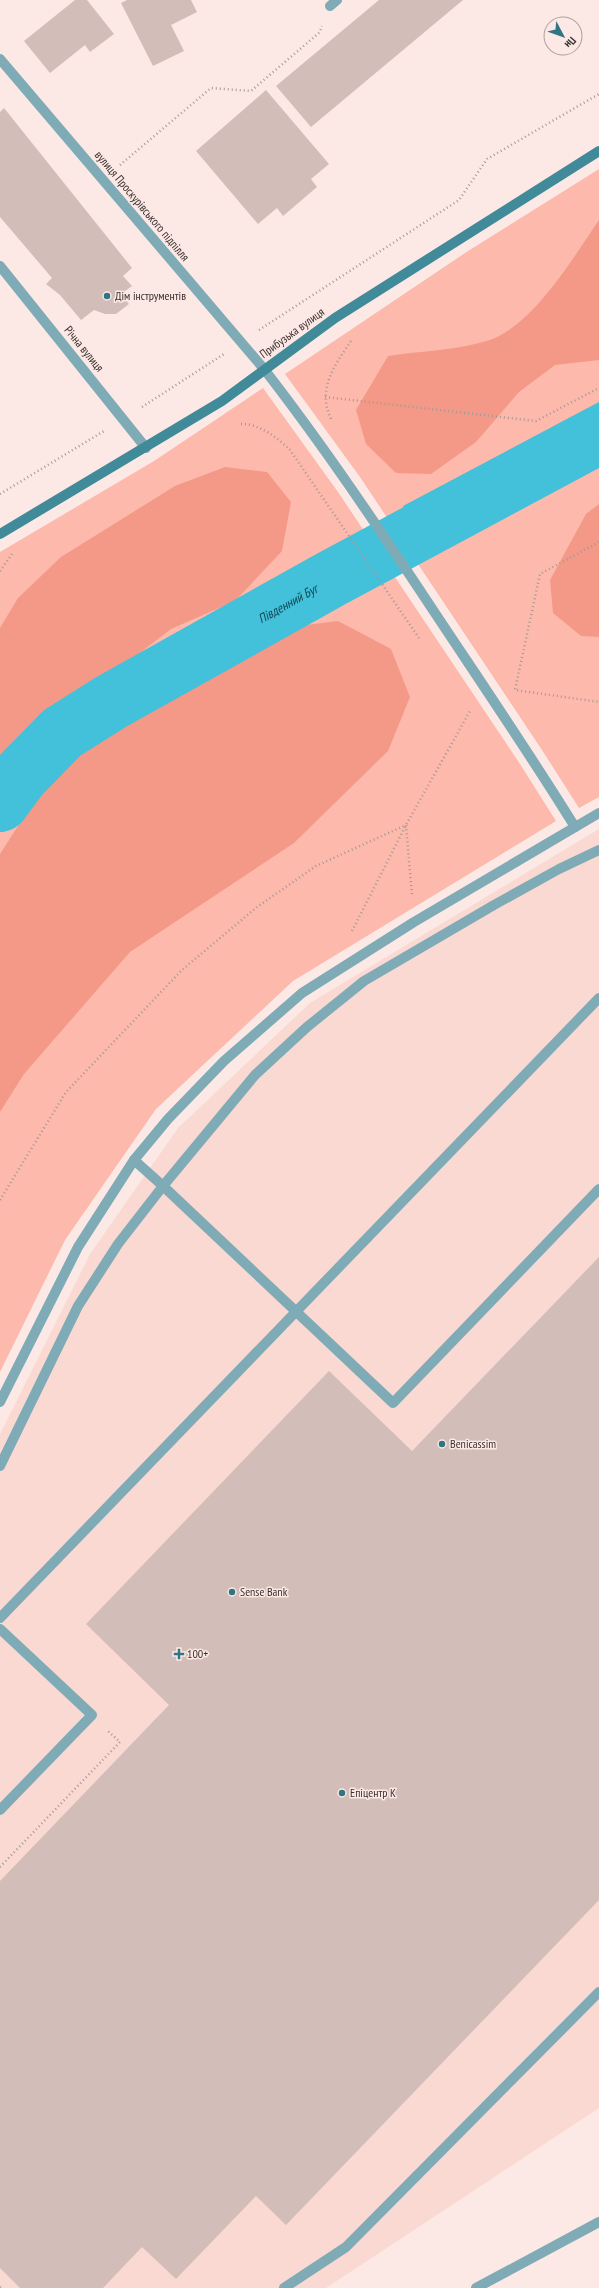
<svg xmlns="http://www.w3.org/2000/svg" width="599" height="2288" font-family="'PT Sans Narrow',sans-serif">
	<rect width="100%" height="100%" fill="#fce9e5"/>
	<!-- built -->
	<path fill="#f9d9d2" d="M599 829V2108L326 2288H0V1434L90 1254 178 1128 310 1003Z"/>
	<!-- green -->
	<g fill="#fcb9ac">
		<path d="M599 169V797L579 808 542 750 360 477 285 374 465 253Z"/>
		<path d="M263 388 338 492 520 764 556 821 293 981 156 1109 65 1240 0 1372V552L154 461Z"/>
	</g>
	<!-- forest -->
	<g fill="#f49987">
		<path d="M599 220V360L555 365 519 392 476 442 431 474 396 473 366 444 356 410 388 356C420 351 460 350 490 340 534 324 573 258 599 220Z"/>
		<path d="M225 467 267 472 291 502 282 551 235 601 171 629 76 702 0 772V628L18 598 61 557 175 486Z"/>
		<path d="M599 504V637L581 636 553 613 550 580 586 514Z"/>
		<path d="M338 621 391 649 410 697 388 751 294 843 130 952 24 1074 0 1112V854L38 795 95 741 202 675 298 626Z"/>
	</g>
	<!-- water -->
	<path fill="#43c0da" d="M599 402V457L430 548 403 506Z"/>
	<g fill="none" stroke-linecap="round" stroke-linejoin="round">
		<!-- river -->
		<path stroke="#43c0da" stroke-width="58" id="s1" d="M0 803 20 776 62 733 111 702 331 579 599 435"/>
	</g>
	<!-- building -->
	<g fill="#d3bdb8">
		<path d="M75 0H87L114 34 90 52 85 45 50 73 24 41Z"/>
		<path d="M127 0H191L197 12 171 25 184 51 153 66 121 3Z"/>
		<path d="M379 0H463L311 127 276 86Z"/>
		<path d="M266 90 329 164 311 179 317 187 283 216 277 208 258 224 196 151Z"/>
		<path d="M4 108 132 268 123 276 132 286 121 294 129 304 116 314H105L94 310 81 320 60 295 46 284 52 278 0 217V112Z"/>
		<path d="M599 1257V1900L286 2225 256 2196 176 2279 142 2247 103 2288H20L0 2268V1881L169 1705 86 1624 329 1371 412 1451Z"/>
	</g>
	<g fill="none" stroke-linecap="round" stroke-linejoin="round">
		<!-- path -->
		<g stroke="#a79895" stroke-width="2.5" stroke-dasharray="1 3" stroke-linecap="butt">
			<path d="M120 165 211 88 251 91 320 32 322 26"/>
			<path d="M259 330 459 200 487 159 599 94"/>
			<path d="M325 397 536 421 599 388"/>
			<path d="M142 407 224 354"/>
			<path d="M331 419C317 389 334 366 351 341"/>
			<path d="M241 424C258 423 278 438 290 450L419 638"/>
			<path d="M0 494 104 431"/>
			<path d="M599 542 540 574 515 690 599 702"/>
			<path d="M0 571 12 554"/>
			<path d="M352 931 406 825 470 711"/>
			<path d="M0 1200 66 1092 182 970 257 907 316 866 406 825 412 895"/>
			<path d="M0 1867 120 1742 108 1731"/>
			<path d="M0 2287 1 2288"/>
		</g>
		<!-- lane -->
		<g stroke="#7eabb6" stroke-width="10">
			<path d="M330 6 337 0"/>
			<path d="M134 1160 163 1186 255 1075 307 1027 364 981 494 905 559 869 599 850"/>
			<path d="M0 1466 78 1306 118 1244 163 1186 393 1403 599 1189"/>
			<path d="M0 1618 599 998"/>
			<path d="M0 1629 92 1715 0 1810"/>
			<path d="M284 2288 346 2247 599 1992"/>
			<path d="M476 2288 599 2222"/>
		</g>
		<!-- street -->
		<g stroke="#7eabb6" stroke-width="10">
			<path d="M0 59 264 369C323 445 376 524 429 604 478 678 528 751 575 827"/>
			<path d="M0 266 146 448"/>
			<path d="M0 1402 78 1247 134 1160 168 1119 224 1061 302 993 414 922 599 813"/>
		</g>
		<!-- secondary -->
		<path stroke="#408a9a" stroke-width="10" d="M0 534 222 401 335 318 599 151"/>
	</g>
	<!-- markers -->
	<g fill="#307584" stroke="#fce9e5" stroke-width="1.5">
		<circle cx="107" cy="296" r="4"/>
		<circle cx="442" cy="1444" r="4"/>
		<circle cx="232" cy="1592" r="4"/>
		<path d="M177 1648h4v4h4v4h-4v4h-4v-4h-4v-4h4z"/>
		<circle cx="342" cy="1793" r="4"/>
	</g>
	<g text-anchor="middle" stroke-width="3" stroke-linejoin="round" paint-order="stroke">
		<!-- street labels -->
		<g font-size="12" fill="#3a3130" stroke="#fce9e5">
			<text transform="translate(142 206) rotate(50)" y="4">вулиця Проскурівського підпілля</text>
			<text transform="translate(292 333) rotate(-36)" y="4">Прибузька вулиця</text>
			<text transform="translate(84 349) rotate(51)" y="4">Річна вулиця</text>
		</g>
		<!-- poi labels -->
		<g font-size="12" fill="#3a3130" stroke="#fce9e5" text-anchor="start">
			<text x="115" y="300">Дім інструментів</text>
			<text x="450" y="1448">Benicassim</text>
			<text x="240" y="1596">Sense Bank</text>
			<text x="187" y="1658">100+</text>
			<text x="350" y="1797">Епіцентр К</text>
		</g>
		<!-- water labels -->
		<g font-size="13" font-style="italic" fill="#124853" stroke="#fce9e5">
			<text dy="5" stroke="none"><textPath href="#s1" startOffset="354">Південний Буг</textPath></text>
		</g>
	</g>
	<!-- north arrow -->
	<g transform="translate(563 36) rotate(131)"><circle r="19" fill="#fce9e5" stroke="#ae9f9d"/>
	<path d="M0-3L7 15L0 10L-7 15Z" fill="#307584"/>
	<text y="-6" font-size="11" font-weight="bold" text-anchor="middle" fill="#3a3130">Пн</text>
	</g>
</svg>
